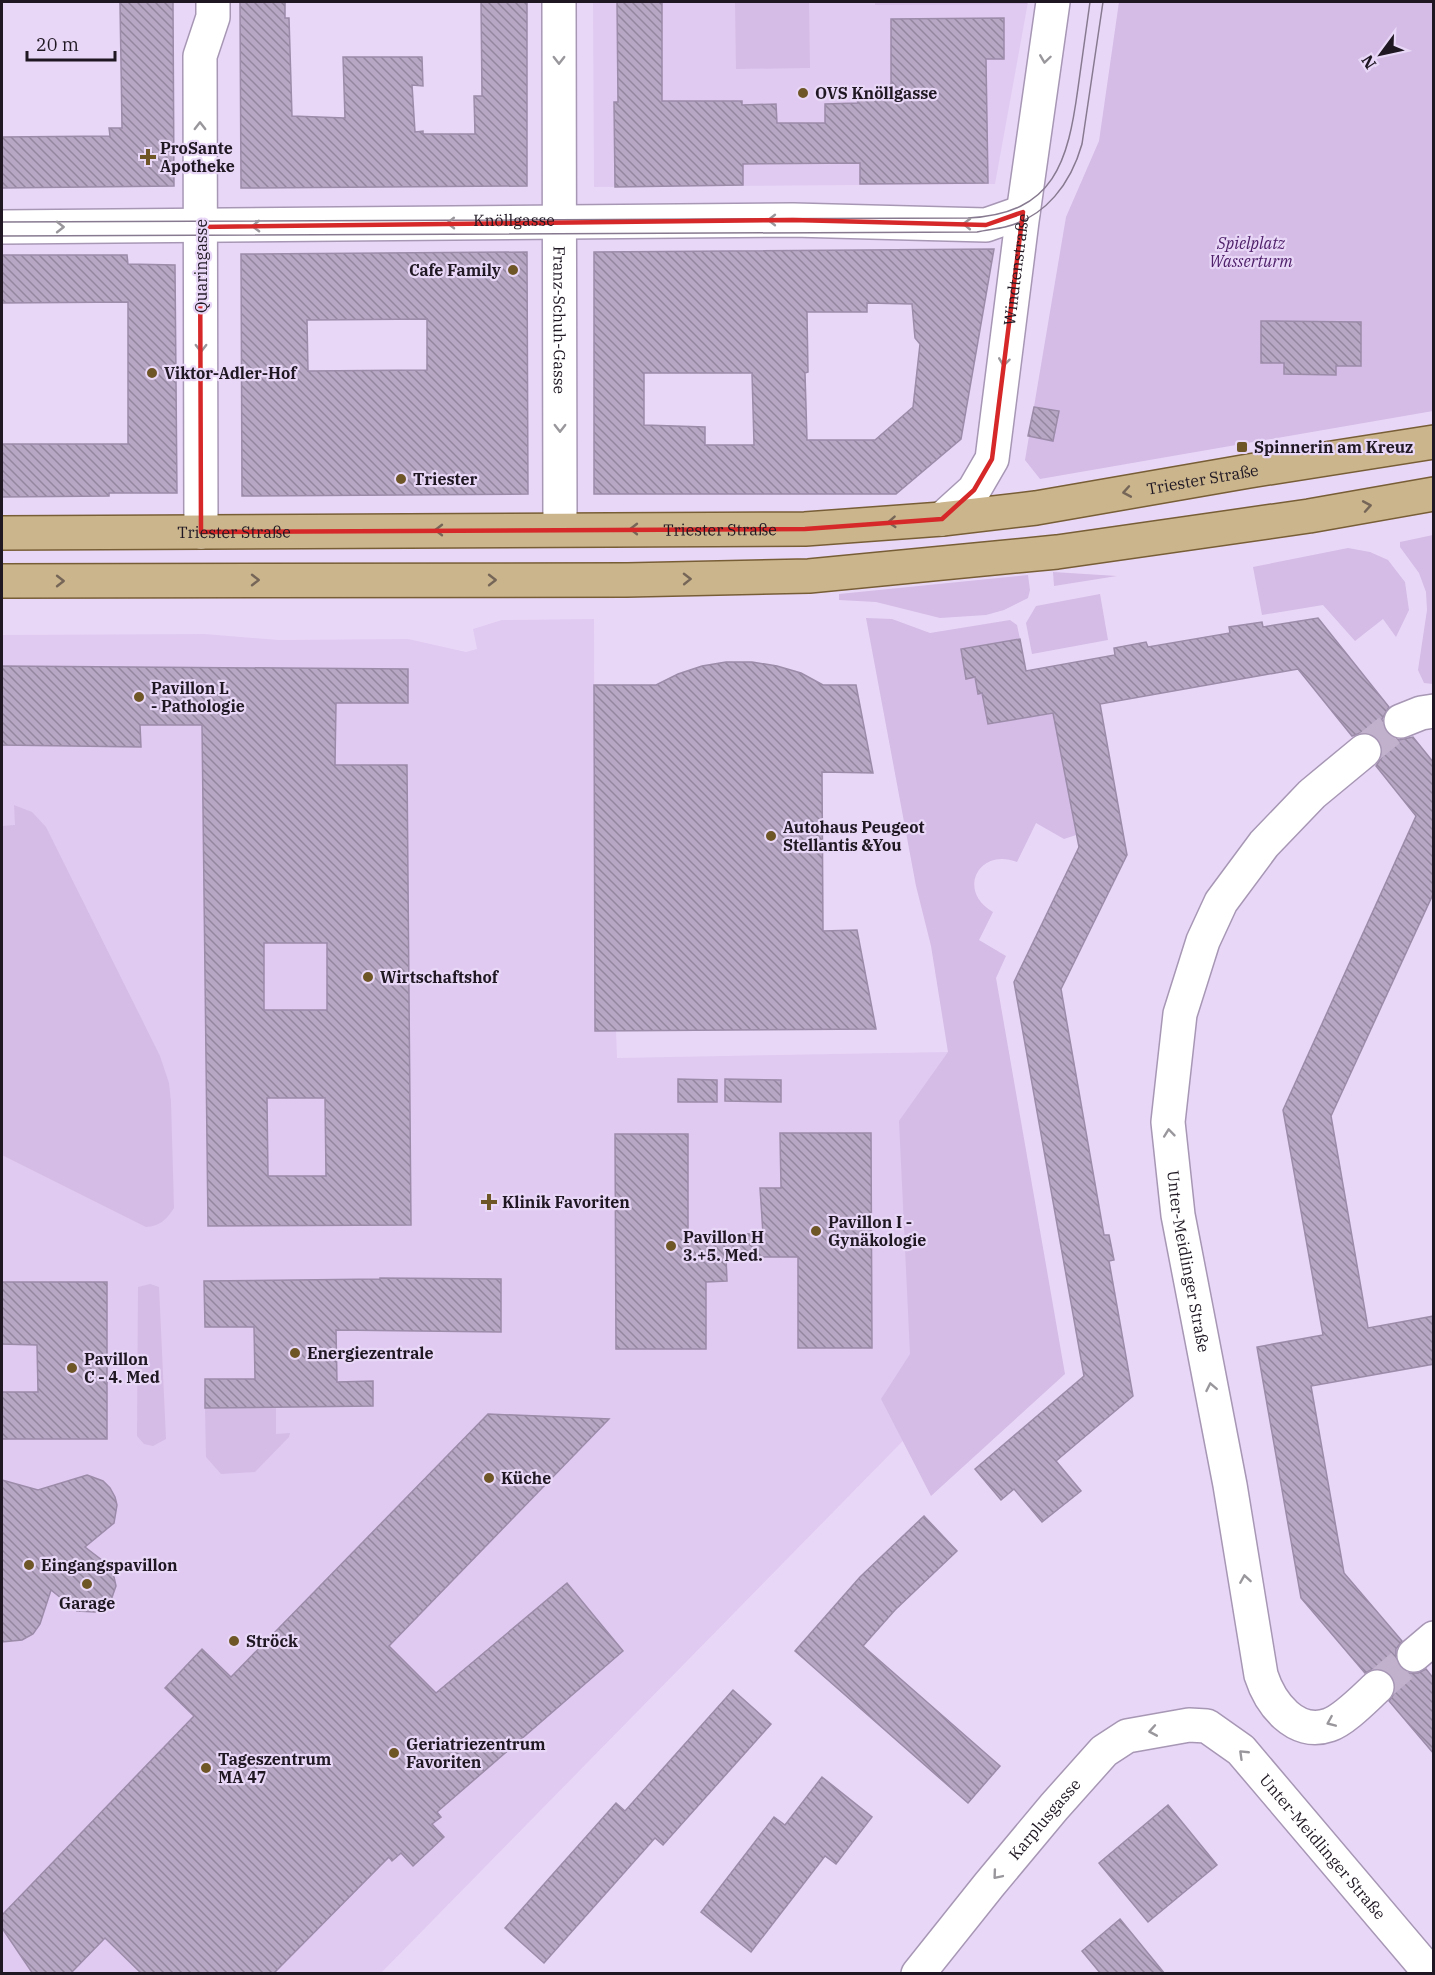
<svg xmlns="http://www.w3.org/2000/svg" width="1435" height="1975" font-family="'IBM Plex Serif',serif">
	<defs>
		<pattern id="building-back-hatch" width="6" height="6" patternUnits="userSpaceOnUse" patternTransform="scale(1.5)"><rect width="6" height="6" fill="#b7a6c4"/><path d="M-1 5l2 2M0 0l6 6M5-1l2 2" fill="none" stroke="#94869f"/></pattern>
	</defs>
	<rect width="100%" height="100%" fill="#e9d7f7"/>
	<!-- built -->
	<g fill="#e0caf1">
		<path d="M593 2H1028L995 184 594 187Z"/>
		<path d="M594 619 595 1030H616L617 1058 948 1052 945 1398 381 1973H2V635L205 634 279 640 408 639 466 652 477 649 473 629 502 620Z"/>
	</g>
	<!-- green -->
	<g fill="#d4bce6">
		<path d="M735 2H809L810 68 736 69Z"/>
		<path d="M875 2H1028L1027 4 875 5Z"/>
		<path d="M1119 2H1433V411L1040 479 1025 460 1066 217 1099 141Z"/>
		<path d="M1433 535H1434L1433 684 1424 683 1418 670 1427 610 1426 592 1419 573 1400 547V542Z"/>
		<path d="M1348 548 1370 552 1388 560 1405 582 1409 610 1396 637 1383 619 1355 641 1323 605 1262 615 1253 567Z"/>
		<path d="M1053 572 1117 576 1054 586Z"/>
		<path d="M1028 575 1030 590 1028 598 1004 610 986 615 940 618 876 602 839 600V594Z"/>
		<path d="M1100 594 1108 640 1032 654 1026 623 1036 606Z"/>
		<path d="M866 618 892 619 930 633 1010 620 1017 625 1020 639 961 649 966 678 975 677 978 693H982L988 724 1054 713 1076 835 1064 839 1036 823 1017 862C979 847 956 891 993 912L979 940 1006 956 996 978 1065 1374 931 1496 881 1399 910 1354 899 1121 948 1052 931 946 916 886Z"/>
		<path d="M14 805 32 812 46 827 160 1056 169 1083 171 1102 174 1208C166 1220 160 1226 146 1227L2 1155V826L15 825Z"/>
		<path d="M150 1284 159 1287 166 1439 153 1446 144 1444 137 1436 138 1287Z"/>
		<path d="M276 1407V1434L290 1433 289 1437 255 1472 221 1474 206 1457 205 1408Z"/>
	</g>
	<!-- building -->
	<g fill="url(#building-back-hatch)" stroke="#9c8ba9" stroke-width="1.5" fill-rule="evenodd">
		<path d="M120 2H173L174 186 2 188V137L110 136 109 128H122Z"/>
		<path d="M240 2H285V18H289L292 116 345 118 343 57H422L423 86 412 85 415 132 423 131V134H475L474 96H482L481 2H527V186L241 188Z"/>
		<path d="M617 2H662V101H742V105L776 104 777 123H825V104L858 103 857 100H891V19L1004 18V59H986L988 183 860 184V163L743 164V185L615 187 614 102H618Z"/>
		<path d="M994 249 961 439 896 494H594V252ZM867 303 912 304 915 338 920 344 913 407 875 440H807L805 373 808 372 807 312H867ZM644 373H752L754 445H705V427L644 425Z"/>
		<path d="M527 252 528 494 242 496 241 254ZM427 319V370L308 371 307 320Z"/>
		<path d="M2 255H127L128 264 175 265 177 493H109V496L2 497V444H128V302L2 303Z"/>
		<path d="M1261 321 1361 322V366H1336V375L1284 374V363H1261Z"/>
		<path d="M1034 407 1059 411 1053 441 1028 436Z"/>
		<path d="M1318 618 1389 707 1382 719 1383 727 1389 735 1399 740 1413 737 1434 763V892L1331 1116 1368 1328 1434 1316V1364L1311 1386 1344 1573 1402 1641 1396 1649V1658L1399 1667 1408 1673H1418L1426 1669 1434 1679V1754L1389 1701 1395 1692V1683L1391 1675 1382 1669H1373L1365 1673 1301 1598 1257 1347 1323 1335 1283 1110 1416 816 1376 766 1382 757V747L1379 740 1370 733H1360L1352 736 1298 669 1100 704 1127 855 1061 989 1104 1235H1109L1114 1260 1109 1261 1133 1396 1056 1461 1081 1491 1042 1522 1014 1489 1001 1500 975 1469 1084 1376 1014 982 1079 847 1053 713 988 724 982 693 978 694 975 677 966 679 961 649 1020 639 1026 671 1115 655 1114 648 1146 642 1148 647 1230 633 1229 627 1262 622 1263 627Z"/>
		<path d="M726 662H752L777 666 801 673 823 685H856L873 773 822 772 823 931 857 930 876 1029 595 1031 594 685H656L678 674 702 666Z"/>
		<path d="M2 666 408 669V703H336L335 765H407L411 1225 208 1226 202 725H140L141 747 2 745ZM264 943H327V1010H264ZM267 1098H325L326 1176H268Z"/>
		<path d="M678 1079 717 1080V1102H678Z"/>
		<path d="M725 1079 781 1080V1102L725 1101Z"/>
		<path d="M780 1133H871L872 1348H798V1257H726L727 1281 706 1282V1349H616L615 1134H688V1233L763 1234 760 1188H781Z"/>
		<path d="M380 1278 501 1279V1332L336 1330 337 1382 373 1381V1406L205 1408V1379H255L254 1327H205L204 1281 380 1279Z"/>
		<path d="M2 1282H107V1439H2V1392H38L37 1345 2 1344Z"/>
		<path d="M488 1414 609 1419 389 1646 436 1693 567 1583 623 1651 437 1812 441 1817 432 1824 444 1837 413 1866 401 1853 392 1861 389 1857 273 1974H142L105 1938 70 1974H33L2 1928V1915L194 1716 165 1688 202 1649 231 1677Z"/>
		<path d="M87 1475 103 1481 110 1488 115 1497 117 1505 114 1523 85 1547 112 1568 116 1586 110 1603 95 1612 77 1611 51 1590 40 1624 33 1634 22 1640 2 1642V1480L38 1490Z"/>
		<path d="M924 1516 957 1551 895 1610 863 1646 1000 1766 968 1803 795 1651 860 1577Z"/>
		<path d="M733 1690 771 1724 663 1845 655 1838 544 1963 505 1928 616 1803 625 1811Z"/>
		<path d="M822 1777 872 1817 836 1864 825 1856 751 1952 701 1912 774 1817 785 1825Z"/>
		<path d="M1168 1805 1217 1865 1148 1922 1099 1863Z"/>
		<path d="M1120 1919 1165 1974H1101L1082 1951Z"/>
	</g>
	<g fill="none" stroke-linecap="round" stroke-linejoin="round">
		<!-- minor-tunnel -->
		<g stroke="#c1b1cd" stroke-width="33" stroke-dasharray="33 16" stroke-linecap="butt">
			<path d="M1364 751 1401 721"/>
			<path d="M1377 1687 1414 1655"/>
		</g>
		<defs>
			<g id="minor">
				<path id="s1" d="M559 2 560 529"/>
				<path d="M2 227 793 220 986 225 1023 212"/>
				<path id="s2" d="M942 519 974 490 992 459 1022 221 1053 2"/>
				<path d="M201 532 200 56 213 17V2"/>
				<path d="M1401 721 1421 713 1434 711"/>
				<path id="s3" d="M1364 751 1312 794 1264 844 1221 902 1203 941 1180 1014 1168 1122 1178 1215 1230 1485 1261 1675C1270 1703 1295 1737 1329 1725 1344 1720 1365 1698 1377 1687"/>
				<path d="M1414 1655 1434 1638"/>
				<path id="s4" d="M918 1974 989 1885 1054 1807 1104 1751 1127 1736 1189 1725 1207 1726 1241 1750 1431 1974"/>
			</g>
			<g id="major">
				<path id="s5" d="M2 533 805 529 942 519 1036 508 1249 471 1434 442"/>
				<path d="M2 581 627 580 809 576 1057 552 1309 516 1434 494"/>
			</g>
		</defs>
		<!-- minor casing -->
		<use href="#minor" stroke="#a797b5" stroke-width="36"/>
		<!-- major casing -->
		<use href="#major" stroke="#785e36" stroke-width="36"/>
		<!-- minor -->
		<use href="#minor" stroke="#fff" stroke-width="33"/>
		<!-- major -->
		<use href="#major" stroke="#cbb58d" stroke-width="33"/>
		<!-- tram -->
		<g stroke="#877a90" stroke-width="1.5">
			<path id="s6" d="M2 222 968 218C1055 214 1068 161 1078 88 1082 59 1086 30 1090 2"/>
			<path d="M2 236 977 232C986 230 996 229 1005 227 1046 217 1071 183 1082 144L1103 2"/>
		</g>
	</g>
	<!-- one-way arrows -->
	<defs><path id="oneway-chevron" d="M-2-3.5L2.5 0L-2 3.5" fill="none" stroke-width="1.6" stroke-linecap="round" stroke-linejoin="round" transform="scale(1.5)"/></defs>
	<g stroke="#9a979c">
		<use href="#oneway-chevron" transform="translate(1045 59) rotate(98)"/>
		<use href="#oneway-chevron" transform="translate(559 60) rotate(90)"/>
		<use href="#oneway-chevron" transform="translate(200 126) rotate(-90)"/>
		<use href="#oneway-chevron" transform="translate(772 220) rotate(180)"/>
		<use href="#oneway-chevron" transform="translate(451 223) rotate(179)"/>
		<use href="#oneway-chevron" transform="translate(967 224) rotate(-179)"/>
		<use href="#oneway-chevron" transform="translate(256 226) rotate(179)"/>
		<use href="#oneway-chevron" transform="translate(60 227)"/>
		<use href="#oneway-chevron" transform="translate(201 348) rotate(90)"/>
		<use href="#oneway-chevron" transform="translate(1004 362) rotate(97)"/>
		<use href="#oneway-chevron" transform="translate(560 428) rotate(90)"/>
		<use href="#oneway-chevron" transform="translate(1169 1133) rotate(-96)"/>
		<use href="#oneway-chevron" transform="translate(1211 1387) rotate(-101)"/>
		<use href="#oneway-chevron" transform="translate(1245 1579) rotate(-99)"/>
		<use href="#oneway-chevron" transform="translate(1331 1722) rotate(157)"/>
		<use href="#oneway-chevron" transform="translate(1153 1731) rotate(170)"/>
		<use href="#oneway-chevron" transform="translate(1243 1754) rotate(-136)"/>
		<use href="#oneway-chevron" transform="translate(997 1875) rotate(130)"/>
	</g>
	<g stroke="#756658">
		<use href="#oneway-chevron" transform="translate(1127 492) rotate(170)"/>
		<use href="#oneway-chevron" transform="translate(1367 506) rotate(-10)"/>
		<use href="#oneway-chevron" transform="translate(892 522) rotate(176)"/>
		<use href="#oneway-chevron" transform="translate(634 529) rotate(180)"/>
		<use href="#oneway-chevron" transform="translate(439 530) rotate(180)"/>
		<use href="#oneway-chevron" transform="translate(687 579) rotate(-1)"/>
		<use href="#oneway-chevron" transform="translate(255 580)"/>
		<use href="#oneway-chevron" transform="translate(492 580)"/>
		<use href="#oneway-chevron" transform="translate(60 581)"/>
	</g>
	<!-- marked area -->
	<path fill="none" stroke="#d62828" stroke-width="4.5" stroke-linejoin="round" d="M1023 212 992 459 974 490 942 519 805 529 201 532 200 227 793 220 986 225Z"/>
	<!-- markers -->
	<g fill="#6f5627" stroke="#e9d7f7" stroke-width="2">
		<circle cx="803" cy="93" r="6"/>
		<path d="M145 148h6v6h6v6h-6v6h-6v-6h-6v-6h6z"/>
		<circle cx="513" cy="270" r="6"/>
		<circle cx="152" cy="373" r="6"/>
		<rect x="1236" y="441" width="12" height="12" rx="3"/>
		<circle cx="401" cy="479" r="6"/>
		<circle cx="139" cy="697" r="6"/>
		<circle cx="771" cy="836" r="6"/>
		<circle cx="368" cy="977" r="6"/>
		<path d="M486 1193h6v6h6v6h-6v6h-6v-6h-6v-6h6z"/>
		<circle cx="816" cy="1231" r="6"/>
		<circle cx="671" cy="1246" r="6"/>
		<circle cx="295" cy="1353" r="6"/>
		<circle cx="72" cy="1368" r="6"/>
		<circle cx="489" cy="1478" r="6"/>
		<circle cx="29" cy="1565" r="6"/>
		<circle cx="87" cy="1584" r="6"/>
		<circle cx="234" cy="1641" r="6"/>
		<circle cx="394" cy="1753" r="6"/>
		<circle cx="206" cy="1768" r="6"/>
	</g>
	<g text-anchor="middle" stroke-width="4.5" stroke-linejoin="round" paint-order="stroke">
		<!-- poi labels -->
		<g font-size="16" font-weight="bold" fill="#1f1823" stroke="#e9d7f7" text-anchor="start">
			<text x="815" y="99">OVS Knöllgasse</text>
			<text x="160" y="154">ProSante<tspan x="160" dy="18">Apotheke</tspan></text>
			<text x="501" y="276" text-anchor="end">Cafe Family</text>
			<text x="164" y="379">Viktor-Adler-Hof</text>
			<text x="1254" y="453">Spinnerin am Kreuz</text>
			<text x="413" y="485">Triester</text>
			<text x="151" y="694">Pavillon L<tspan x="151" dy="18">- Pathologie</tspan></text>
			<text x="783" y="833">Autohaus Peugeot<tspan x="783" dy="18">Stellantis &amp;You</tspan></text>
			<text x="380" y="983">Wirtschaftshof</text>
			<text x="502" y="1208">Klinik Favoriten</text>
			<text x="828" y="1228">Pavillon I -<tspan x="828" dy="18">Gynäkologie</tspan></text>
			<text x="683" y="1243">Pavillon H<tspan x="683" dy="18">3.+5. Med.</tspan></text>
			<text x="307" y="1359">Energiezentrale</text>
			<text x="84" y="1365">Pavillon<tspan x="84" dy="18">C - 4. Med</tspan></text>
			<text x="501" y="1484">Küche</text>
			<text x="41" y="1571">Eingangspavillon</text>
			<text x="87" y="1609" text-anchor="middle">Garage</text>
			<text x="246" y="1647">Ströck</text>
			<text x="406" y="1750">Geriatriezentrum<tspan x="406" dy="18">Favoriten</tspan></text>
			<text x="218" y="1765">Tageszentrum<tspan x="218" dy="18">MA 47</tspan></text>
		</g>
		<!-- street labels -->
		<g font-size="16" fill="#1f1823" stroke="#e9d7f7">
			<text dy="6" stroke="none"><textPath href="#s6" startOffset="512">Knöllgasse</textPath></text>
			<text transform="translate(201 266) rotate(-90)" y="6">Quaringasse</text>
			<text dy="6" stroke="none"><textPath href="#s2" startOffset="270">Windtenstraße</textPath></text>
			<text dy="6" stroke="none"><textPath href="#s1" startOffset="318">Franz-Schuh-Gasse</textPath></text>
			<text dy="6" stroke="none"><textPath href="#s5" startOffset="1204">Triester Straße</textPath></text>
			<text dy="6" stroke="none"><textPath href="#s5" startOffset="718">Triester Straße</textPath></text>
			<text dy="6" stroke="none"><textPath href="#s5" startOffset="232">Triester Straße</textPath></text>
			<text dy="6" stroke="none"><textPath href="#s3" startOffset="578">Unter-Meidlinger Straße</textPath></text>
			<text dy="6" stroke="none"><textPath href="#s4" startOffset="200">Karplusgasse</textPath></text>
			<text dy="6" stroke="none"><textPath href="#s4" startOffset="567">Unter-Meidlinger Straße</textPath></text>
		</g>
		<!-- park labels -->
		<g font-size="16" font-style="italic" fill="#4e206a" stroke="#e9d7f7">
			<text x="1251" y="249">Spielplatz<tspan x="1251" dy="18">Wasserturm</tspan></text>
		</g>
	</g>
	<!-- border -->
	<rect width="1435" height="1975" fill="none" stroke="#1f1823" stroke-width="6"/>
	<!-- north arrow -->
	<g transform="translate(1381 54) rotate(237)" stroke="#e9d7f7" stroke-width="4.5" paint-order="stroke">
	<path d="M0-4.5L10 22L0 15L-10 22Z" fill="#1f1823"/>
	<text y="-9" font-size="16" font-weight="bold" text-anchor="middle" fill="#1f1823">N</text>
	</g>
	<!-- scale -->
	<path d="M27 51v9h88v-9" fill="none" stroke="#1f1823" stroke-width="3"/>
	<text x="36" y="51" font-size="18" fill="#1f1823" stroke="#e9d7f7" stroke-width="4.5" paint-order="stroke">20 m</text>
</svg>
